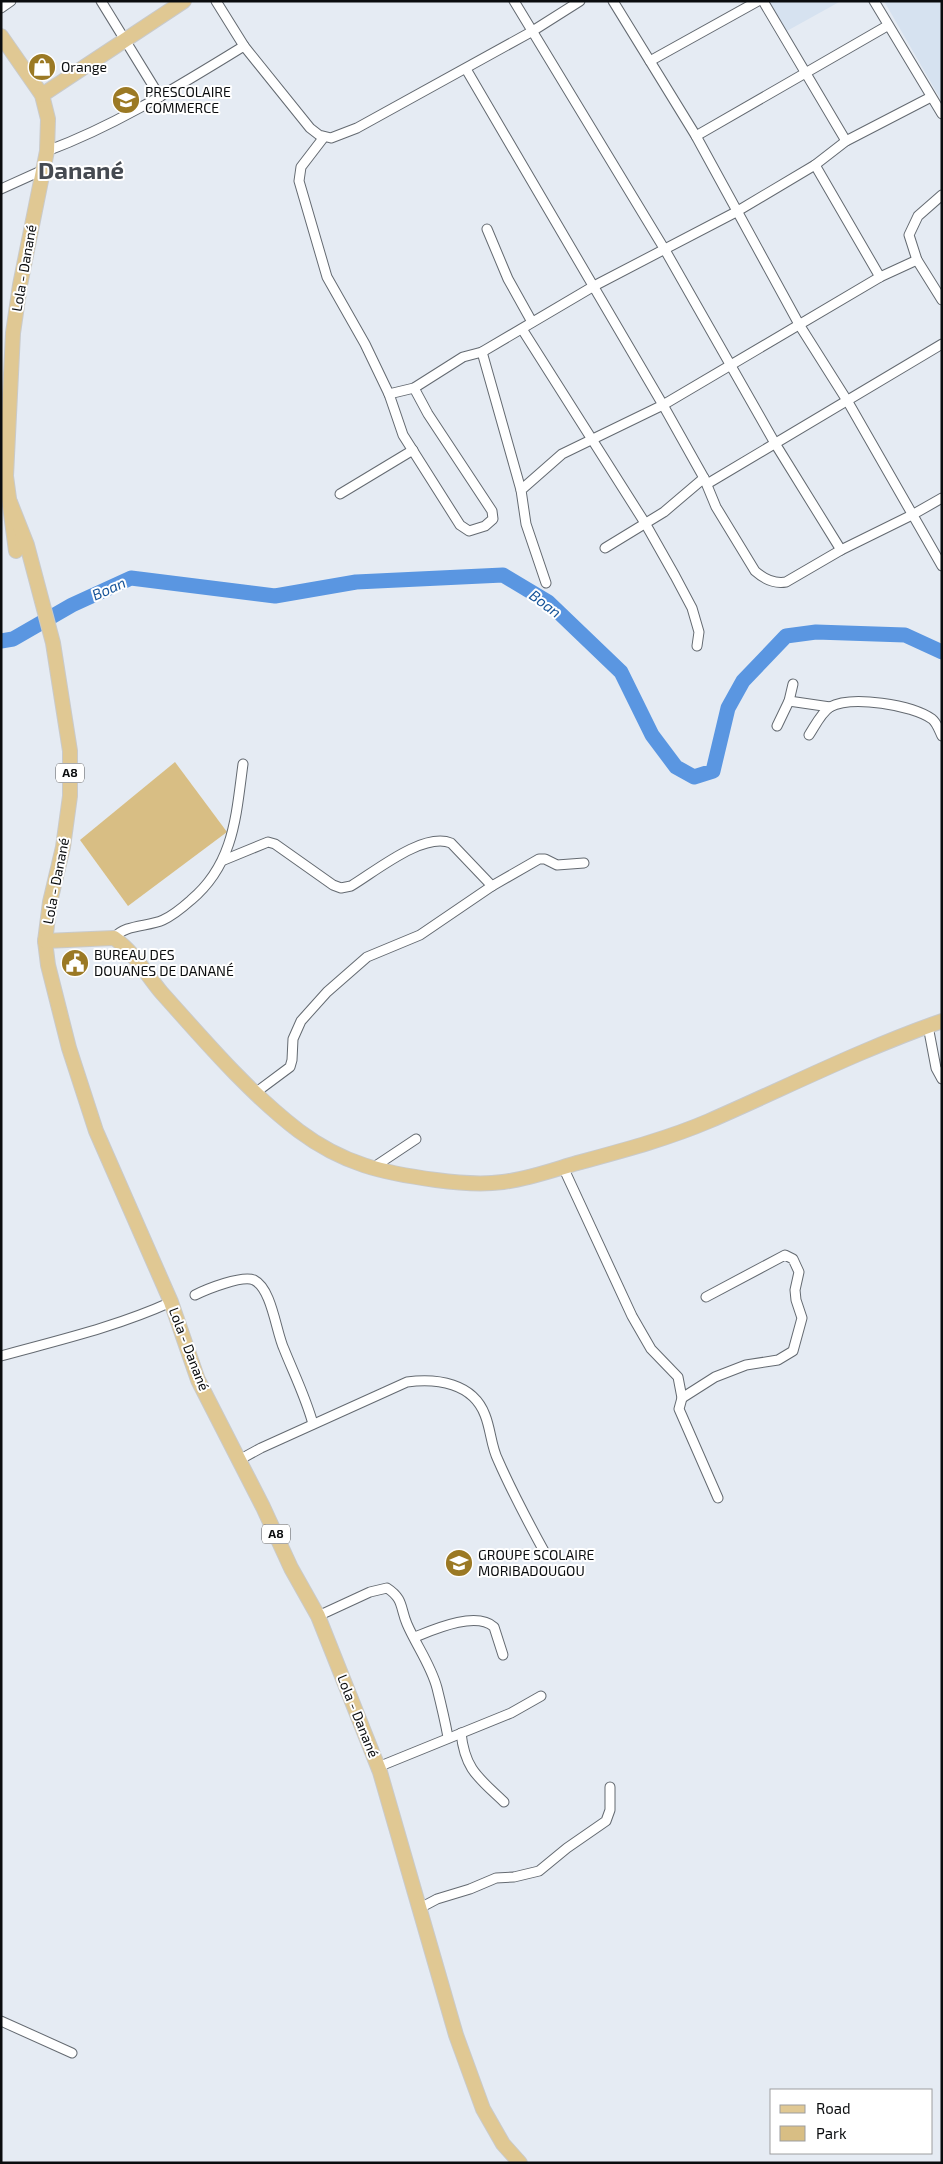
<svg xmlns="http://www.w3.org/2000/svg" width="943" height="2164" font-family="'Exo 2',sans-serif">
	<rect width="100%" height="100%" fill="#e5ebf3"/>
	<!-- built -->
	<g fill="#d6e2f0">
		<path d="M767 1H841L785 32Z"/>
		<path d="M884 1H942V101L937 93Z"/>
	</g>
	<!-- green -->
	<path fill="#d8be84" d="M175 762 227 832 128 906 80 840Z"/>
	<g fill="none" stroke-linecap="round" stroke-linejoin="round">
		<!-- river -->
		<path stroke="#5a96e1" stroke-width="15" d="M1 641 13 639 72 605 131 578 275 596 356 582 503 575 548 602 621 672 652 735 676 767 694 777 713 771 728 708 743 681 786 636 816 632 905 635 942 652"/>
		<defs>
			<g id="minor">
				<path d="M101 1 160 97"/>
				<path d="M216 1 244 46"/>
				<path d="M514 1 665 250 776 445 841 550"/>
				<path d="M613 1 696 136 800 326 848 402 942 566"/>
				<path d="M763 1 846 141"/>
				<path d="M874 1 942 114"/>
				<path d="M1 8 11 1"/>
				<path d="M650 61 758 1"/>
				<path d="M466 69 663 405 704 478 716 507 755 571C764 579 774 584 786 582L841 550 912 515 942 498"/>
				<path d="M696 136 887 26"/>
				<path d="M324 137 301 167 299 181 327 277 365 344 389 394 414 388 463 357 482 352 594 286 736 212 815 165 846 141 931 97"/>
				<path d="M47 151C117 125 180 85 244 46L310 128 319 135 331 138 357 128 531 32 580 1"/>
				<path d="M815 165 880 277"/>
				<path d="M1 189 43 170"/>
				<path d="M942 195 918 216 909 235 917 260 942 300"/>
				<path d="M487 229 508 279 532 322"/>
				<path d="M522 329 645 523 675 576 692 608 699 632 697 646"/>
				<path d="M482 352 521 490"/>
				<path d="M389 394 403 435 460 525 469 531 485 526 493 519 492 511 428 414 414 388"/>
				<path d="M707 484 942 344"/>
				<path d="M340 494 413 450"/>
				<path d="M605 548 664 512 704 478"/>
				<path d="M546 583 526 524 521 490 562 454 663 405 880 277 917 260"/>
				<path d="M789 701 830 707"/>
				<path d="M777 726 789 701 793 684"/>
				<path d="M809 735C815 726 821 713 830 707 852 695 912 705 932 719 937 723 939 730 942 736"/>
				<path d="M224 860 268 842 275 844 333 885 341 888 351 886C376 871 423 832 451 843L492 886"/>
				<path d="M114 938C125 924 148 927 163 920 174 915 182 908 191 900 234 864 236 816 243 764"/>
				<path d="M928 1026 936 1068 942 1079"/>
				<path d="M255 1093 290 1067 292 1060 293 1039 301 1021 327 992 367 957 420 935 492 886 539 859H545L557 865 584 863"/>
				<path d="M563 1167 632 1316 651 1349 678 1377 682 1398 679 1409 718 1498"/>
				<path d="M371 1169 416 1139"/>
				<path d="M195 1295C207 1289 242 1275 254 1280 272 1289 276 1332 284 1349 294 1374 306 1398 313 1424"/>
				<path d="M1 1356C59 1340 116 1327 171 1302"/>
				<path d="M682 1398 715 1377 746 1365 778 1360 793 1351 802 1318 796 1300 795 1290 799 1272 793 1259 785 1255 706 1297"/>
				<path d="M239 1460 261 1448 407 1382C437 1378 473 1383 485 1415 491 1430 491 1446 498 1460 512 1492 528 1522 545 1553"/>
				<path d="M318 1616 370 1592 387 1588C404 1599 400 1608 407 1624 416 1645 431 1665 437 1688 441 1704 445 1721 448 1737"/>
				<path d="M415 1637C435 1629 476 1611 494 1627L503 1655"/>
				<path d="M461 1733C465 1770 479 1778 504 1802"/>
				<path d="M378 1767 511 1713 541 1696"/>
				<path d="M420 1908 437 1899 470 1889 496 1878 514 1877 539 1871 567 1848 606 1821 610 1810V1787"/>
				<path d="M1 2021 72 2053"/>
			</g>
			<g id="primary">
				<path d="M1 36 42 95 48 119 47 151 20 285 13 333 6 476 16 551"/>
				<path d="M42 95 184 1"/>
				<path d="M10 502 27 545 53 643 70 751V796L63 847 50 902 45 941 48 965 69 1048 96 1131 171 1302 198 1380 263 1507 291 1568 318 1616 380 1772 456 2035 483 2109 503 2144 520 2163"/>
				<path d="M45 941 114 938C134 952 146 974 161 992 205 1041 247 1091 299 1131 343 1164 383 1173 436 1180 458 1183 481 1185 503 1182 528 1179 553 1170 577 1163 621 1151 667 1139 709 1121 787 1087 862 1049 942 1021"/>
			</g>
		</defs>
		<!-- minor casing -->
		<use href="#minor" stroke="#646a71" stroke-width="11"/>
		<!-- primary casing -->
		<use href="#primary" stroke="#c9caca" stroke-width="16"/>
		<!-- minor -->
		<use href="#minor" stroke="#fff" stroke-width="9"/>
		<!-- primary -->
		<use href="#primary" stroke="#e0c893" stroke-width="14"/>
	</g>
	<!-- icons -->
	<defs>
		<symbol id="shop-disc" viewBox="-11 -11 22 22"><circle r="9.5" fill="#9b7924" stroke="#fff"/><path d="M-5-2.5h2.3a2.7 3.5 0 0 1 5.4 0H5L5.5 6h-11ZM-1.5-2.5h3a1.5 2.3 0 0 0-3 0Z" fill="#fff"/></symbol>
		<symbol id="school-disc" viewBox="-11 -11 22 22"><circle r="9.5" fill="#9b7924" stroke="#fff"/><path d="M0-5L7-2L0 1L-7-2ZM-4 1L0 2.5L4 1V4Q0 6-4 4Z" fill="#fff"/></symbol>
		<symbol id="civic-disc" viewBox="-11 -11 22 22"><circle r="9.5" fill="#9b7924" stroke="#fff"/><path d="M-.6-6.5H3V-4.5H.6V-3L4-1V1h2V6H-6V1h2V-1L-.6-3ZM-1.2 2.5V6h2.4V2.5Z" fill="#fff"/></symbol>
	</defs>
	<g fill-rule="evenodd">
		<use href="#shop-disc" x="26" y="51" width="32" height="32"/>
		<use href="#school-disc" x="110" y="84" width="32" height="32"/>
		<use href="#civic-disc" x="59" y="947" width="32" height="32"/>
		<use href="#school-disc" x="443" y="1547" width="32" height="32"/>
	</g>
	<g text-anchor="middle" stroke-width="4" stroke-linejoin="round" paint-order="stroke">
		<!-- shield labels -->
		<g fill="#fff" stroke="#545556" stroke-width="1">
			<rect x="56" y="763.5" width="28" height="19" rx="4"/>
			<rect x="262" y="1524.5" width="28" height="19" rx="4"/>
		</g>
		<g font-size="12" font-weight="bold" fill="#0a0c0e">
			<text x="70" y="777">A8</text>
			<text x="276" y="1538">A8</text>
		</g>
		<!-- poi labels -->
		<g font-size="14" fill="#0a0c0e" stroke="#fff" text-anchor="start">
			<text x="61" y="72">Orange</text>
			<text x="145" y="97">PRESCOLAIRE<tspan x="145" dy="16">COMMERCE</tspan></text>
			<text x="94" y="960">BUREAU DES<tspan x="94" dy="16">DOUANES DE DANANÉ</tspan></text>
			<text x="478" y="1560">GROUPE SCOLAIRE<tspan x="478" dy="16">MORIBADOUGOU</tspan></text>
		</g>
		<!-- street labels -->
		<g font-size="14" fill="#0a0c0e" stroke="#fff">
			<text transform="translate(24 268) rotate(-80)" y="5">Lola - Danané</text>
			<text transform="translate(56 881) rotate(-79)" y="5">Lola - Danané</text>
			<text transform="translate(189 1349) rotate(69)" y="5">Lola - Danané</text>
			<text transform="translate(358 1716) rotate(68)" y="5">Lola - Danané</text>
		</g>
		<!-- water labels -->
		<g font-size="15" font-style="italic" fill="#185599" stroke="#fff">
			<text transform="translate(109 589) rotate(-24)" y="5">Boan</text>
			<text transform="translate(545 604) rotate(37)" y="5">Boan</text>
		</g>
		<!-- town labels -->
		<g font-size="24" font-weight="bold" fill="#454a51" stroke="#fff">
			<text x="81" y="179">Danané</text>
		</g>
	</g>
	<!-- border -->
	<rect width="943" height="2164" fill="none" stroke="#0a0c0e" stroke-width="5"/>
	<!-- legend -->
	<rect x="770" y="2089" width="162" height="65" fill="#ffffff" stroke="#9d9e9f"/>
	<rect x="780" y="2105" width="25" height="8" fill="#e0c893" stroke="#9d9e9f"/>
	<text x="816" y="2114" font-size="15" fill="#0a0c0e">Road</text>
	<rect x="780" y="2126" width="25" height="15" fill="#d8be84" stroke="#9d9e9f"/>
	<text x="816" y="2139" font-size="15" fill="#0a0c0e">Park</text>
</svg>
